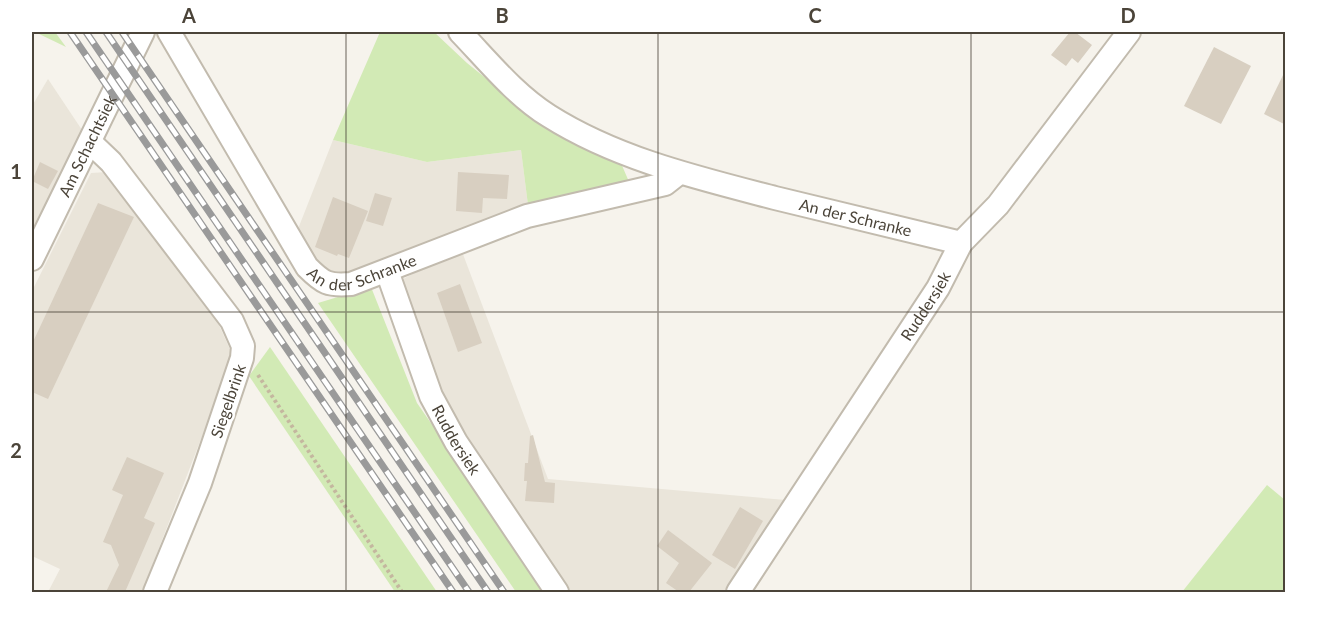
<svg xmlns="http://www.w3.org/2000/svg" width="1317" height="624" font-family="Lato,sans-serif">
	<rect width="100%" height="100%" fill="#f6f3ec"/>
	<!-- residential -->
	<g fill="#eae5da">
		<path d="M48 79 82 130 32 233V106Z"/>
		<path d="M333 140 427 162 521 150 528 205 340 278 314 265 296 234Z"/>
		<path d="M107 172 214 314 233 356 142 592H48L60 569 32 556V291L91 173Z"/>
		<path d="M461 249 548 479 786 500 725 592H568L440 397 401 280Z"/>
	</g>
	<!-- green -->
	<g fill="#d2eab5">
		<path d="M35 32H55L66 47Z"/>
		<path d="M380 32H434L467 63 534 117 620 161 630 184 528 205 521 150 427 162 333 140Z"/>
		<path d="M371 287 417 403 548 592H516L318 303Z"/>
		<path d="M270 347 437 592H395L249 376Z"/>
		<path d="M1267 485 1285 500V592H1182Z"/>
	</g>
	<!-- building -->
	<g fill="#d8cfc1">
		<path d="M1070 32H1075L1092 45 1078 63 1072 58 1066 66 1051 55Z"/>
		<path d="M1214 47 1251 66 1221 124 1184 106Z"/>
		<path d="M1286 69V125L1264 114Z"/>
		<path d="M40 162 58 171 48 189 32 181Z"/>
		<path d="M458 172 509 175 507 199 483 198 482 213 456 211Z"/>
		<path d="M375 193 392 198 383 226 366 221Z"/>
		<path d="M333 197 368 211 349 258 338 254 337 256 315 247Z"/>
		<path d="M98 203 134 217 48 399 32 392V344Z"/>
		<path d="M460 284 482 343 458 352 437 293Z"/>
		<path d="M533 435 545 482 555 483 554 503 525 501 527 481H524L525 463H528L530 436Z"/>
		<path d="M127 457 164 473 144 518 155 523 125 592H106L119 565 111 545 103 542 123 495 112 490Z"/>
		<path d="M740 507 763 521 735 569 712 555Z"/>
		<path d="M668 530 712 563 689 592H679L666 583 679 563 657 546Z"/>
	</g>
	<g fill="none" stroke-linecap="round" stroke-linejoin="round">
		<defs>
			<g id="minor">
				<path id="s1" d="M169 32 307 267C323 283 328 286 351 284L527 216 665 184 679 173"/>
				<path id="s2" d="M460 32C487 60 515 95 549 116 617 159 698 178 775 198 837 213 899 228 961 243"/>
				<path d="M90 142 111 162 232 321 243 346 242 358 200 483 155 592"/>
				<path id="s3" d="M32 259 143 32"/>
				<path id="s4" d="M387 271 431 396 456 442 557 592"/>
				<path id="s5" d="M738 592 938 288 961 243 998 205 1129 32"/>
			</g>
		</defs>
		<!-- minor casing -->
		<use href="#minor" stroke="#c2bbae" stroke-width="26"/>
		<!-- path -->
		<path stroke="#c4b79f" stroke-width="4" stroke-dasharray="3 3" stroke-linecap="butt" d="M258 375 402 592"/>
		<!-- minor -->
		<use href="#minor" stroke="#fff" stroke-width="22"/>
		<defs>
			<g id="rail">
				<path d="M70 32 453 592"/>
				<path d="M86 32 469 592"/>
				<path d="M106 32 488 592"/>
				<path d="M122 32 504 592"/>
			</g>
		</defs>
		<!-- rail casing -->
		<use href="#rail" stroke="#9a9a9a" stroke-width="7"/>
		<!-- rail -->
		<use href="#rail" stroke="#fff" stroke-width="4.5" stroke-dasharray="14" stroke-linecap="butt"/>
	</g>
	<!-- grid -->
	<path fill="none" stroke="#4b4439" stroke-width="1.5" stroke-opacity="0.55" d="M346 32V592M658 32V592M971 32V592M32 312H1286"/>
	<g text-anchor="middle" stroke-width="5" stroke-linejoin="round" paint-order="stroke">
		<!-- street labels -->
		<g font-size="16" fill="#4b4439" stroke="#fff">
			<text dy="6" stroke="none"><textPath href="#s3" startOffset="126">Am Schachtsiek</textPath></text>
			<text dy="6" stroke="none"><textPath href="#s2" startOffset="447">An der Schranke</textPath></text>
			<text dy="6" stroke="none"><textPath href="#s1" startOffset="334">An der Schranke</textPath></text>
			<text dy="6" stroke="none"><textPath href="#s5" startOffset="342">Ruddersiek</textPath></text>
			<text transform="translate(228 401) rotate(-71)" y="6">Siegelbrink</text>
			<text dy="6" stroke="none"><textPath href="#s4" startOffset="183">Ruddersiek</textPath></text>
		</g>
	</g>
	<!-- border -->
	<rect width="1317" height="624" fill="none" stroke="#ffffff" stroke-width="66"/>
	<rect x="33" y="33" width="1251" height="558" fill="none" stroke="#4b4439" stroke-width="2"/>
	<g font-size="20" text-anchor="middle" font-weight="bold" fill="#4b4439">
		<text x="189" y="23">A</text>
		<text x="502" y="23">B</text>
		<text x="815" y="23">C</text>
		<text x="1128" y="23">D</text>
		<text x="16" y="179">1</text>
		<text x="16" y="458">2</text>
	</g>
</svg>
